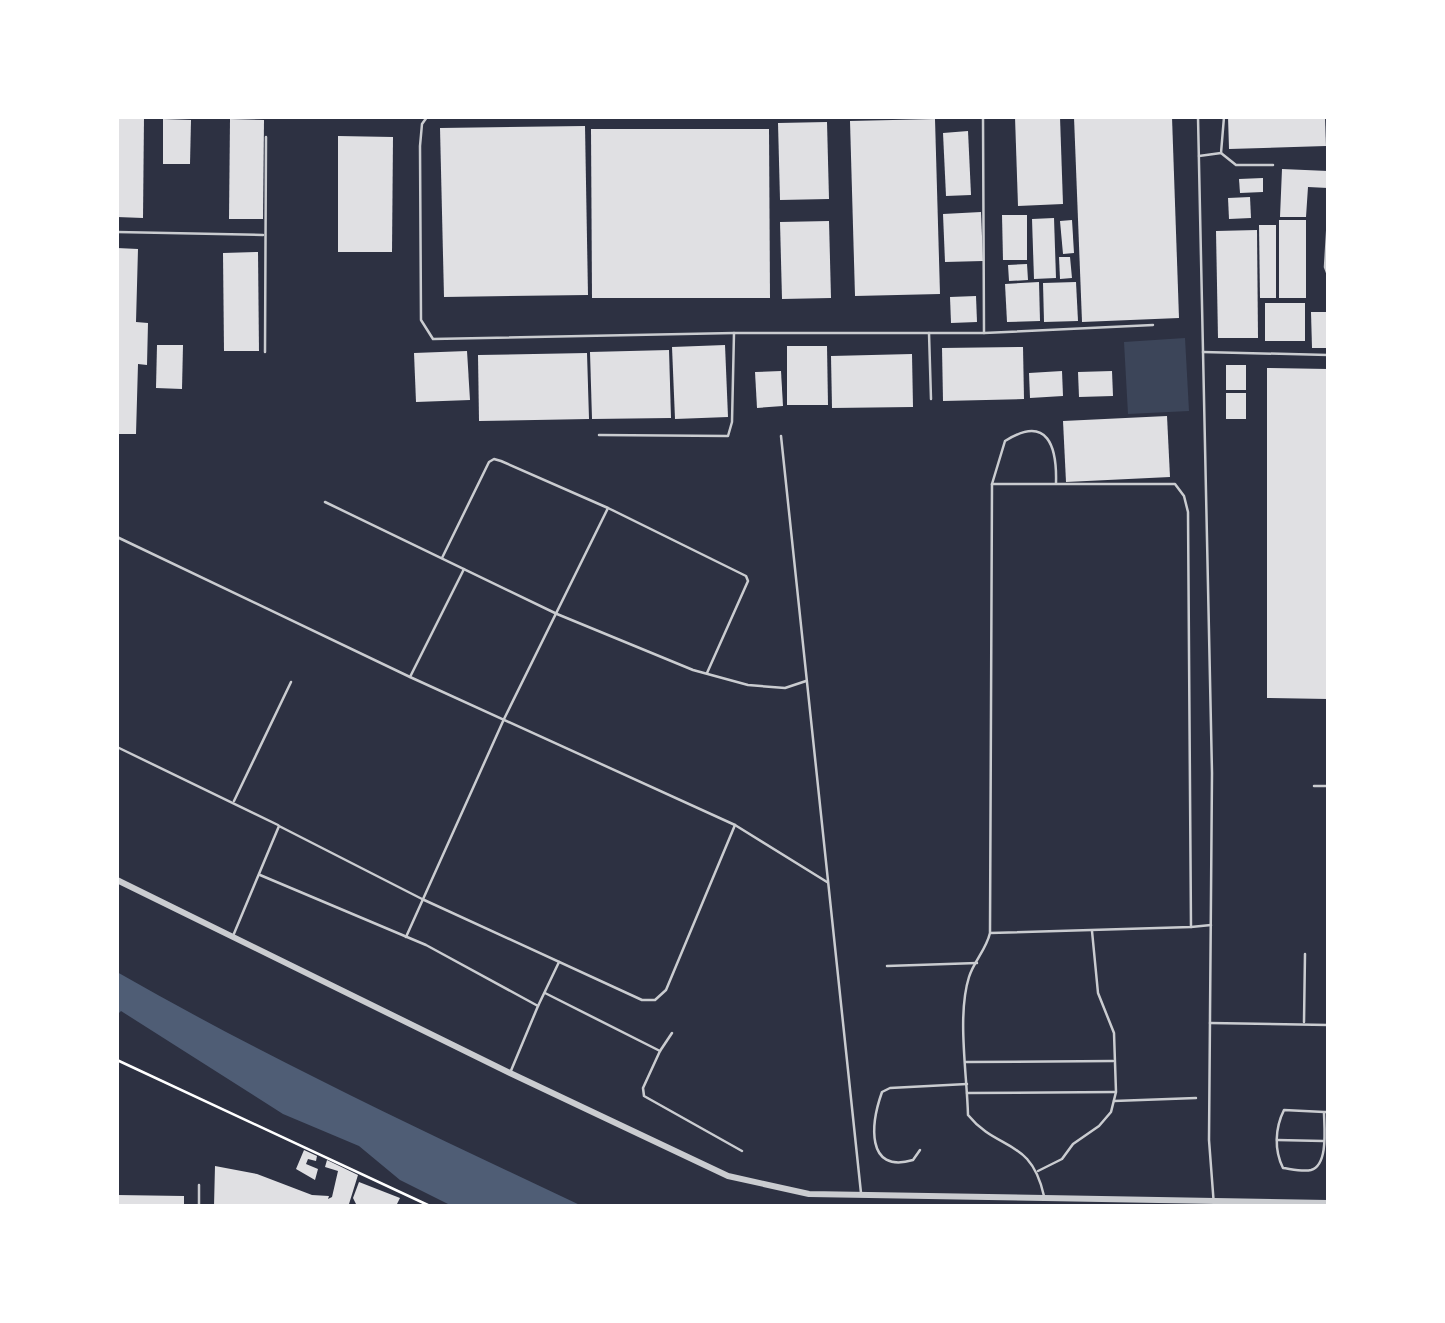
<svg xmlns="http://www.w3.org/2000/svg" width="1445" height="1323" font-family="Manrope,sans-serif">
	<rect width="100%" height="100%" fill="#2d3142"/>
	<!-- green -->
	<path fill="#3c4559" d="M1185 338 1189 411 1128 414 1124 342Z"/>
	<!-- water -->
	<path fill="#4f5d75" d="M117 972C267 1058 425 1132 582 1206H452L400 1180 359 1146 283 1114 121 1011 117 1015Z"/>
	<!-- building -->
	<g fill="#e0e0e3">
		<path d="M117 117H144L143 218 117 217Z"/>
		<path d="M1015 117H1060L1063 204 1018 206Z"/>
		<path d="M1074 117H1172L1179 318 1082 322Z"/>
		<path d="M1228 117H1325L1326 146 1229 149Z"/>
		<path d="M163 119 191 120 190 164H163Z"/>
		<path d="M230 119 264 120 263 219H229Z"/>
		<path d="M935 119 940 294 855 296 850 121Z"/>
		<path d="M827 122 829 199 780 200 778 123Z"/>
		<path d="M585 126 588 295 444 297 440 128Z"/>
		<path d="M591 129H769L770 298H592Z"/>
		<path d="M968 131 971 195 946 196 943 133Z"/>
		<path d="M338 136 393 137 392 252H338Z"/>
		<path d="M1282 169 1328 171V188L1308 187 1306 217H1280Z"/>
		<path d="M1263 178V192L1240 193 1239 179Z"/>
		<path d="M1250 197 1251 218 1229 219 1228 198Z"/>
		<path d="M981 212 983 261 945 262 943 214Z"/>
		<path d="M1002 215H1027V260H1003Z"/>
		<path d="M1054 218 1056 278 1034 279 1032 219Z"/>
		<path d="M1072 220 1074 253 1063 254 1060 221Z"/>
		<rect x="1279" y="220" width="27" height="78"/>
		<path d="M829 221 831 298 782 299 780 222Z"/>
		<path d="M1259 225H1276V298H1260Z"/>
		<path d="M1257 230 1258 338H1218L1216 231Z"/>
		<path d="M117 248 138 249 136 322 148 323 147 365 138 364 136 434H117Z"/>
		<path d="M258 252 259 351H224L223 253Z"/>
		<path d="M1059 257H1070L1072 278 1060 279Z"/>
		<path d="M1027 264 1028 280 1009 281 1008 265Z"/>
		<path d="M1039 282 1040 321 1007 322 1005 284Z"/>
		<path d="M1076 282 1078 321 1044 322 1043 283Z"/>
		<path d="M976 296 977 322 951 323 950 297Z"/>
		<rect x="1265" y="303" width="40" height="38"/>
		<path d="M1311 312H1328V348H1312Z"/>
		<path d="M157 345H183L182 389 156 388Z"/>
		<path d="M725 345 728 417 675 419 672 347Z"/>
		<path d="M787 346H827L828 405H787Z"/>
		<path d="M1023 347 1024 399 943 401 942 348Z"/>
		<path d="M669 350 671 418 592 419 590 352Z"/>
		<path d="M467 351 470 400 416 402 414 353Z"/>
		<path d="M587 353 589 419 479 421 478 355Z"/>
		<path d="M912 354 913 407 832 408 831 356Z"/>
		<rect x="1226" y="365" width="20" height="25"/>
		<path d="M1267 368 1328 369V699L1267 698Z"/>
		<path d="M781 371 783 406 757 408 755 372Z"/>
		<path d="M1062 371 1063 396 1030 398 1029 373Z"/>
		<path d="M1112 371 1113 396 1079 397 1078 372Z"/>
		<rect x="1226" y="393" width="20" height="26"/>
		<path d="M1167 416 1170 477 1066 482 1063 421Z"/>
		<path d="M304 1150 317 1156 316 1161 308 1159 306 1164 318 1169 315 1180 296 1169Z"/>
		<path d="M327 1160 358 1175 349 1204 214 1206 215 1166 257 1174 312 1195 329 1196 328 1199 332 1197 338 1171 325 1167Z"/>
		<path d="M359 1182 400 1198 396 1206H357L353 1198Z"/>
		<path d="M117 1195 184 1196V1206H117Z"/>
	</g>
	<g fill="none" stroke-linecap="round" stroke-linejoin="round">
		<!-- path -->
		<path stroke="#fff" stroke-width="2.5" d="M117 1060 430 1206"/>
		<!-- service -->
		<g stroke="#caccd0" stroke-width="2.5">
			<path d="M427 117 422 124 420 146 421 320 433 339 734 333H984L983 117"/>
			<path d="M1198 117 1212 773 1209 1140 1214 1206"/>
			<path d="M1221 153 1236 165H1273"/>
			<path d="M1199 156 1221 153 1224 117"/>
			<path d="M1328 218 1325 267 1328 275"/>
			<path d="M117 232 263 235"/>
			<path d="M929 333 931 399"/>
			<path d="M984 333 1153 325"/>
			<path d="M265 352 266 137"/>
			<path d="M1203 352 1328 355"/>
			<path d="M599 435 728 436 732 422 734 333"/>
			<path d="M781 436 861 1193"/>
			<path d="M992 484 1005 441C1048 414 1057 447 1056 483"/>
			<path d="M325 502 557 614 693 670 748 685 785 688 806 681"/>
			<path d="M117 537 410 677 735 825 827 882"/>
			<path d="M442 558 489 462 494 459 501 461 608 508 746 576 748 581 707 673"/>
			<path d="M410 677 464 569"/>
			<path d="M117 747 278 825"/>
			<path d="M1314 786H1328"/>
			<path d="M234 801 291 682"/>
			<path d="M260 875 426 945 538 1006 559 962"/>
			<path d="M1191 927 1211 925"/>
			<path d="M990 933 1191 927 1188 512 1184 496 1175 484H992L990 933C986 950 974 961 969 977 957 1015 967 1074 968 1115 998 1152 1031 1137 1044 1196"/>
			<path d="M233 936 279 826 422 899 642 1000H655L666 990 735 825"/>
			<path d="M406 937 504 719 608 508"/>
			<path d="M887 966 977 963"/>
			<path d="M545 993 660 1051 643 1088 644 1096 742 1151"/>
			<path d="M1304 1022 1305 954"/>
			<path d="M1210 1023 1328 1025"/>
			<path d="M660 1051 672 1033"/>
			<path d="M966 1062 1113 1061"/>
			<path d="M510 1073 538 1006"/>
			<path d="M967 1093 1115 1092"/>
			<path d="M1114 1101 1196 1098"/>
			<path d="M1324 1112C1324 1126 1329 1165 1311 1170 1303 1172 1291 1169 1283 1168 1274 1150 1275 1128 1284 1110L1324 1112H1328"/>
			<path d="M1277 1140 1323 1141"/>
			<path d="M920 1150 913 1160C865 1174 871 1123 882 1092L890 1088 967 1084"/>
			<path d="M1038 1171 1062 1159 1073 1144 1099 1126 1111 1112 1116 1092 1114 1033 1098 993 1092 931"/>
			<path d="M199 1185V1206"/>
		</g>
		<!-- minor -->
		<path stroke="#caccd0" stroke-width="6" d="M117 880 510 1073 728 1176 809 1194 1328 1203"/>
	</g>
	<!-- border -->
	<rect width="1445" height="1323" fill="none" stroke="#ffffff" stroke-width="238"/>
</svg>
